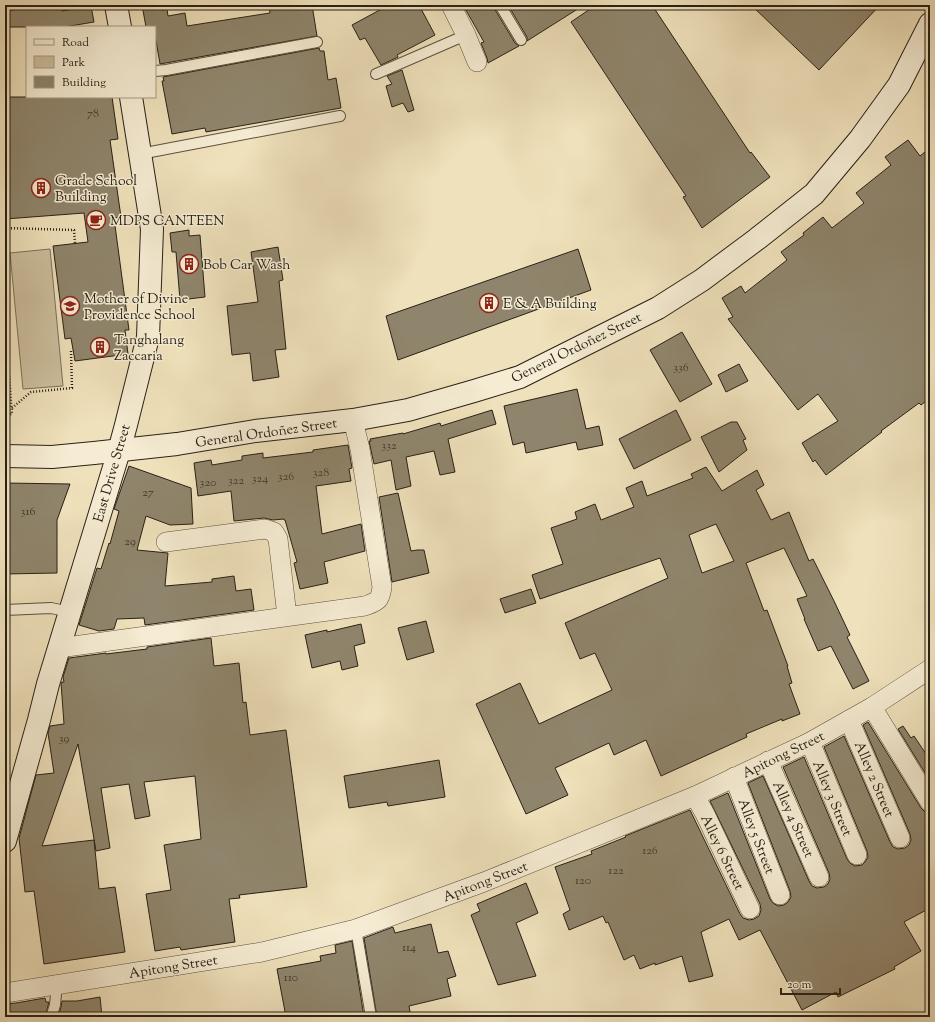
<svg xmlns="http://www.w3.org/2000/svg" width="935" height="1022" font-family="'Sorts Mill Goudy',serif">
	<rect width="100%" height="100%" fill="#efe1bb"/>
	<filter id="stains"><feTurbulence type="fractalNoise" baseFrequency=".005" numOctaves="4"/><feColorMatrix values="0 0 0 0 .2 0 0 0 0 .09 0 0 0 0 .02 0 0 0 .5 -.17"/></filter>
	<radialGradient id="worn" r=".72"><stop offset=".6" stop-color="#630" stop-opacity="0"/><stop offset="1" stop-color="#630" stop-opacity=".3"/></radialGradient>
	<!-- green -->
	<path fill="#cdc09f" stroke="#7a705b" d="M50 249 63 386 23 389 10 253Z"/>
	<!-- building -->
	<g fill="#8f856c" stroke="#282117" fill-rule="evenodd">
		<path d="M42 5H61L62 11 91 6 94 22 64 27H5V11Z"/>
		<path d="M142 5H161L162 10 167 9 168 16 185 13 187 26 270 13 269 5H312L317 36 160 64 155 35V27H146Z"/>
		<path d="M389 5H419L435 35 397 55 398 57 381 65 365 38 360 40 352 25Z"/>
		<path d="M463 5H494V8L515 43 519 46 488 63 487 58 481 43 484 42Z"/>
		<path d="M508 5H584L527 41V37Z"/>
		<path d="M596 5H652L750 153 751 152 770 177 702 228 683 197 686 196 571 22Z"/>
		<path d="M751 5H880L819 70Z"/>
		<path d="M319 48 320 51H324L328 80 336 78 341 108 206 132 205 128 172 134 162 81H164L163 77Z"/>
		<path d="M402 70 414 110 408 112 403 103 392 107 386 86 392 84 387 76Z"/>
		<path d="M5 97H112L118 139 110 140 121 217 114 218 129 330H125L128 354 75 361 71 338 65 339 53 246 88 242 84 213 5 219Z"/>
		<path d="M908 140 920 156 930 148V398L921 405 919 403 881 431 882 432 826 475 815 460 813 462 802 443 838 421 818 394 798 410 728 319 733 317 722 298 741 286 745 293 787 260 781 252 804 235 803 233 823 217 832 228 864 203 856 193 891 165 885 157Z"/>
		<path d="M189 230V236L200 235 205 297 180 300 176 252H172L170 233Z"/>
		<path d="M278 247 283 280 279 281 286 349 275 350 279 377 253 381 250 353 232 355 227 306 258 302 251 252Z"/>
		<path d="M578 249 591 290 398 360 386 316Z"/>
		<path d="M682 332 712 384 680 402 650 350Z"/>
		<path d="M739 364 748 381 726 392 718 375Z"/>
		<path d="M577 389 586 429 599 426 603 445 578 450 576 442 526 453 524 442 513 445 504 406Z"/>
		<path d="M492 410 496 424 448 439 455 472 440 475 434 451 406 457 411 486 396 490 391 460 374 464 369 441H371L370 439 403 433V434L440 423 441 426Z"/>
		<path d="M676 410 691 440 634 469 619 439Z"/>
		<path d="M731 422H737L746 439 743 440 747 450 719 472 701 437Z"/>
		<path d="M348 445 352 468 349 469 351 481 316 486 322 534 361 524 365 551 324 562 328 583 300 589 294 563 297 562 285 520H284V519L273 520 264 518 234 521 231 491 198 496 194 463 211 460 212 465 242 460V456L263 453V458L313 452V450Z"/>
		<path d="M129 466 191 488 193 524 170 525 146 516 137 550 168 553 165 586 212 582V579L234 576 236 591 251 589 254 610 145 625 144 618 117 619 114 629 99 631 79 625 97 568 101 569 109 543 110 544 119 511 114 509Z"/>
		<path d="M706 467 722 491 757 470 764 485 756 490 771 520 789 512 809 561 813 559 834 601 850 635 847 637 869 681 853 689 831 646 818 651 804 619H805L797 599 807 596 784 548 746 563 764 611 767 610 788 666H787L792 683 789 684 800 714 782 721V719L746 734 747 737 661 776 646 740 614 755 609 743 555 768 568 795 526 814 476 704 520 683 539 724 612 690 595 653 580 659 565 623 668 578 660 558 540 599 532 575 563 564 551 528 577 519 575 512 595 504 601 520 634 507 626 488 642 481 647 496 693 478 691 474ZM716 524 734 561 702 573 689 535Z"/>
		<path d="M5 483 70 484 57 520V573L5 574Z"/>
		<path d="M398 493 411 551 417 550H424L429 573 392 582 379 497Z"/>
		<path d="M531 589 536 603 505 613 500 599Z"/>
		<path d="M426 621 434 652 407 660 398 628Z"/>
		<path d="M361 624 365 643 354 646 358 666 342 670 340 661 312 668 305 635 327 630V632Z"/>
		<path d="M211 638 214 666 239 663 243 703 246 702 250 735 286 730 307 887 239 895 240 898 229 899 235 942 181 950 180 947 155 951 146 894 171 890 164 845 201 839 195 776 144 782 150 816 135 819 129 784 101 788 110 848 96 851 78 744 42 846 94 840 99 889 115 887 125 952 44 964 34 891 25 892 19 838 36 775 54 773 48 733 50 726 64 724 61 683 62 682H64L63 677 69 658 106 653V654L147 649V647Z"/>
		<path d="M868 722 921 808 924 811 930 813V908L904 922 921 951 894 967 895 969 838 997 836 992 802 1010 760 930 739 940 729 919 701 932 713 976 689 982 682 956 655 965V963L640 969 634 955 624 960 608 922 606 923 603 916 569 930 563 914 570 910 555 867 592 854 591 851 626 837 625 836 690 810 740 914 743 918 749 920 754 919 759 916 761 910 760 904 710 801 728 793 770 899 773 903 778 906 784 905 788 902 791 897 790 891 748 783 763 776 809 881 812 886 817 888 824 887 828 884 830 879 829 873 783 767 804 757 847 859 850 863 855 866 862 865 865 862 868 857 867 851 824 747 844 736 890 842 893 847 898 849 905 848 909 845 911 840 910 834 863 725Z"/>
		<path d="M903 726 911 738 914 736 930 760V781L898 729Z"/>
		<path d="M439 760 445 797 388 806 387 802 349 808 344 776Z"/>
		<path d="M526 883 538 913 516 923 536 976 498 985 471 915 480 911 477 904Z"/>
		<path d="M431 924 438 953 448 951 456 976 447 979 451 996 409 1006 411 1017H377L364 938 393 927 395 933Z"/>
		<path d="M352 941 364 1017H286L277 969 321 961 320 956 336 953 335 945Z"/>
		<path d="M100 997 102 1017H58L61 1007 62 1001H77Z"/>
		<path d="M45 998 46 1002H49L45 1017H5V1004L16 1003Z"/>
	</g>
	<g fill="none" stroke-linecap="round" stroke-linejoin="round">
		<defs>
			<g id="lane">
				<path d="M500 5 521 40"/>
				<path d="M155 71 166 70 317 42"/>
				<path d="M376 74 466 35"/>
				<path d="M140 154 340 116"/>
				<path d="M5 610 51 608 70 612"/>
				<path d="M356 929 371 1017"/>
				<path d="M51 1017 55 1005 57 984"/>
			</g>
			<g id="street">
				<path d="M451 5 466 35 477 62"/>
				<path d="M166 542 265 529 274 532 278 539 287 616"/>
				<path d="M59 648 365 606C378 601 380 601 382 587L360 449 353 420"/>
				<path d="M872 707 930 802"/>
				<path d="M849 720 900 838"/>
				<path d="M810 742 857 855"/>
				<path d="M768 761 819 877"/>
				<path d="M734 777 780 895"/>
				<path d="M695 796 705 814 750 909"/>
				<path d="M5 993 262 952 356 929 484 882 695 796 810 742 872 707 930 669"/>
			</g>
			<g id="secondary">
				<path d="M116 5 120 27"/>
				<path d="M5 456 52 457 94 453 177 444 255 431 353 420 408 410 474 391 520 377 658 308 702 280 757 239 814 194 860 139 899 85 930 24"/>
				<path d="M5 841 39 720 48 684 119 451 126 425 148 337 152 229 131 97"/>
			</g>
		</defs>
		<!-- lane casing -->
		<use href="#lane" stroke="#5a5140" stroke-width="12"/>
		<!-- street casing -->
		<use href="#street" stroke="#5a5140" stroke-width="20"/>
		<!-- secondary casing -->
		<use href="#secondary" stroke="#282117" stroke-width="24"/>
		<!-- path -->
		<g stroke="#282117" stroke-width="2.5" stroke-dasharray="1 2" stroke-linecap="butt">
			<path d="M5 228 74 230 75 243"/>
			<path d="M5 325 12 414 5 415"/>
			<path d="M12 408 31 392 72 388 71 351"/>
		</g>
		<!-- lane -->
		<use href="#lane" stroke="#f5ecd3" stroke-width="10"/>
		<!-- street -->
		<use href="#street" stroke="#f5ecd3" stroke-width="19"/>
		<!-- secondary -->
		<use href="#secondary" stroke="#f5ecd3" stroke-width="22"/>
	</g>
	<!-- icons -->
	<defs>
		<symbol id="building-ring" viewBox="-11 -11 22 22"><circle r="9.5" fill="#f5ecd3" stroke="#8f2418" stroke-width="1.5"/><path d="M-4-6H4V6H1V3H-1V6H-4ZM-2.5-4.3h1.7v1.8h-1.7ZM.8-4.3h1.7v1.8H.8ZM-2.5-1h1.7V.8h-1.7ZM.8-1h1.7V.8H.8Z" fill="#8f2418"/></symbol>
		<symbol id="cafe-ring" viewBox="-11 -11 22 22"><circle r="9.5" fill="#f5ecd3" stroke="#8f2418" stroke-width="1.5"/><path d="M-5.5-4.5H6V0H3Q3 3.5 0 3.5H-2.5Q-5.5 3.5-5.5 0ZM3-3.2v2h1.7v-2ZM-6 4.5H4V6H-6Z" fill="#8f2418"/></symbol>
		<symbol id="school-ring" viewBox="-11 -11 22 22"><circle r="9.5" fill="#f5ecd3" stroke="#8f2418" stroke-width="1.5"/><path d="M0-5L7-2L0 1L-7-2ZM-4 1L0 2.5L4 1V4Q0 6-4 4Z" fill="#8f2418"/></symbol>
	</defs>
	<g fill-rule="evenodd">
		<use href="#building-ring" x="30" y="177" width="22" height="22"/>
		<use href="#cafe-ring" x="85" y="209" width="22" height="22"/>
		<use href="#building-ring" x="178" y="253" width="22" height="22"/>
		<use href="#building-ring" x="478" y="292" width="22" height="22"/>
		<use href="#school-ring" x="59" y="295" width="22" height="22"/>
		<use href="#building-ring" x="89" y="336" width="22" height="22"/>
	</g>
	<g text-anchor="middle" stroke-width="3" stroke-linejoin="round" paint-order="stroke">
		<!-- number labels -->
		<g font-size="12" fill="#423a2c">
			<text x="93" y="117">78</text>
			<text x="681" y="371">336</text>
			<text x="389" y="449">332</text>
			<text x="321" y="476">328</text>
			<text x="286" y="480">326</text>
			<text x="260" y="482">324</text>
			<text x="236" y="484">322</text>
			<text x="208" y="486">320</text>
			<text x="148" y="496">27</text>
			<text x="28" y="515">316</text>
			<text x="130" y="545">29</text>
			<text x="64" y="742">39</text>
			<text x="650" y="854">126</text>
			<text x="616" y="874">122</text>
			<text x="583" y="884">120</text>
			<text x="409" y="951">114</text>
			<text x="291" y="981">110</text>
		</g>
		<!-- poi labels -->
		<g font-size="14" fill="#282117" stroke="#f5ecd3" text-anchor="start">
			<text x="55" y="185">Grade School<tspan x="55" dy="16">Building</tspan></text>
			<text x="110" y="225">MDPS CANTEEN</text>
			<text x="203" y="269">Bob Car Wash</text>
			<text x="84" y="303">Mother of Divine<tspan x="84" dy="16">Providence School</tspan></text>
			<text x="503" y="308">E &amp; A Building</text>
			<text x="114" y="344">Tanghalang<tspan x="114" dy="16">Zaccaria</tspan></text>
		</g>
		<!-- street labels -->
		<g font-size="14" fill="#282117" stroke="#f5ecd3">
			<text transform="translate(576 347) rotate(-26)" y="5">General Ordoñez Street</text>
			<text transform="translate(266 432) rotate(-8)" y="5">General Ordoñez Street</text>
			<text transform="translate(111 473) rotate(-74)" y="5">East Drive Street</text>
			<text transform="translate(783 754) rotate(-26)" y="5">Apitong Street</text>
			<text transform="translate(875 779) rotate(67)" y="5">Alley 2 Street</text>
			<text transform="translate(833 798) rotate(67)" y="5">Alley 3 Street</text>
			<text transform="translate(794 819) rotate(66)" y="5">Alley 4 Street</text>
			<text transform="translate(757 836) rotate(69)" y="5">Alley 5 Street</text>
			<text transform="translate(723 852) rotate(64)" y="5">Alley 6 Street</text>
			<text transform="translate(485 881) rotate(-21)" y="5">Apitong Street</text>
			<text transform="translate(173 966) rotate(-9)" y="5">Apitong Street</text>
		</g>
	</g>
	<!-- margin -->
	<rect width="935" height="1022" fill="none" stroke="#efe1bb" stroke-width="20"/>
	<rect x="6" y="6" width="923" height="1010" fill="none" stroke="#282117" stroke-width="2"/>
	<rect x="10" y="10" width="915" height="1002" fill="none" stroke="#282117"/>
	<!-- legend -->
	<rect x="26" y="26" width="130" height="72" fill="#f5ecd3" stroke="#a39b88"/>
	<rect x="34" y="39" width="20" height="6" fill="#f5ecd3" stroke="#a39b88"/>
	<text x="62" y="46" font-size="12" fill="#282117">Road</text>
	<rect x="34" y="56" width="20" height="12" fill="#cdc09f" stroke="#a39b88"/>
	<text x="62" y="66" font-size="12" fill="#282117">Park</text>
	<rect x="34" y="76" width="20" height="12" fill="#8f856c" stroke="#a39b88"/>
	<text x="62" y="86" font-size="12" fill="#282117">Building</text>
	<!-- scale -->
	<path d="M781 988v6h59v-6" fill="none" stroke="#282117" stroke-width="2"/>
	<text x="787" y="988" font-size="12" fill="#282117" stroke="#f5ecd3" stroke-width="3" paint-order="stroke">20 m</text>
	<rect width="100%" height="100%" filter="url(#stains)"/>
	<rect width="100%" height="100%" fill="url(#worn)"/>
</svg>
